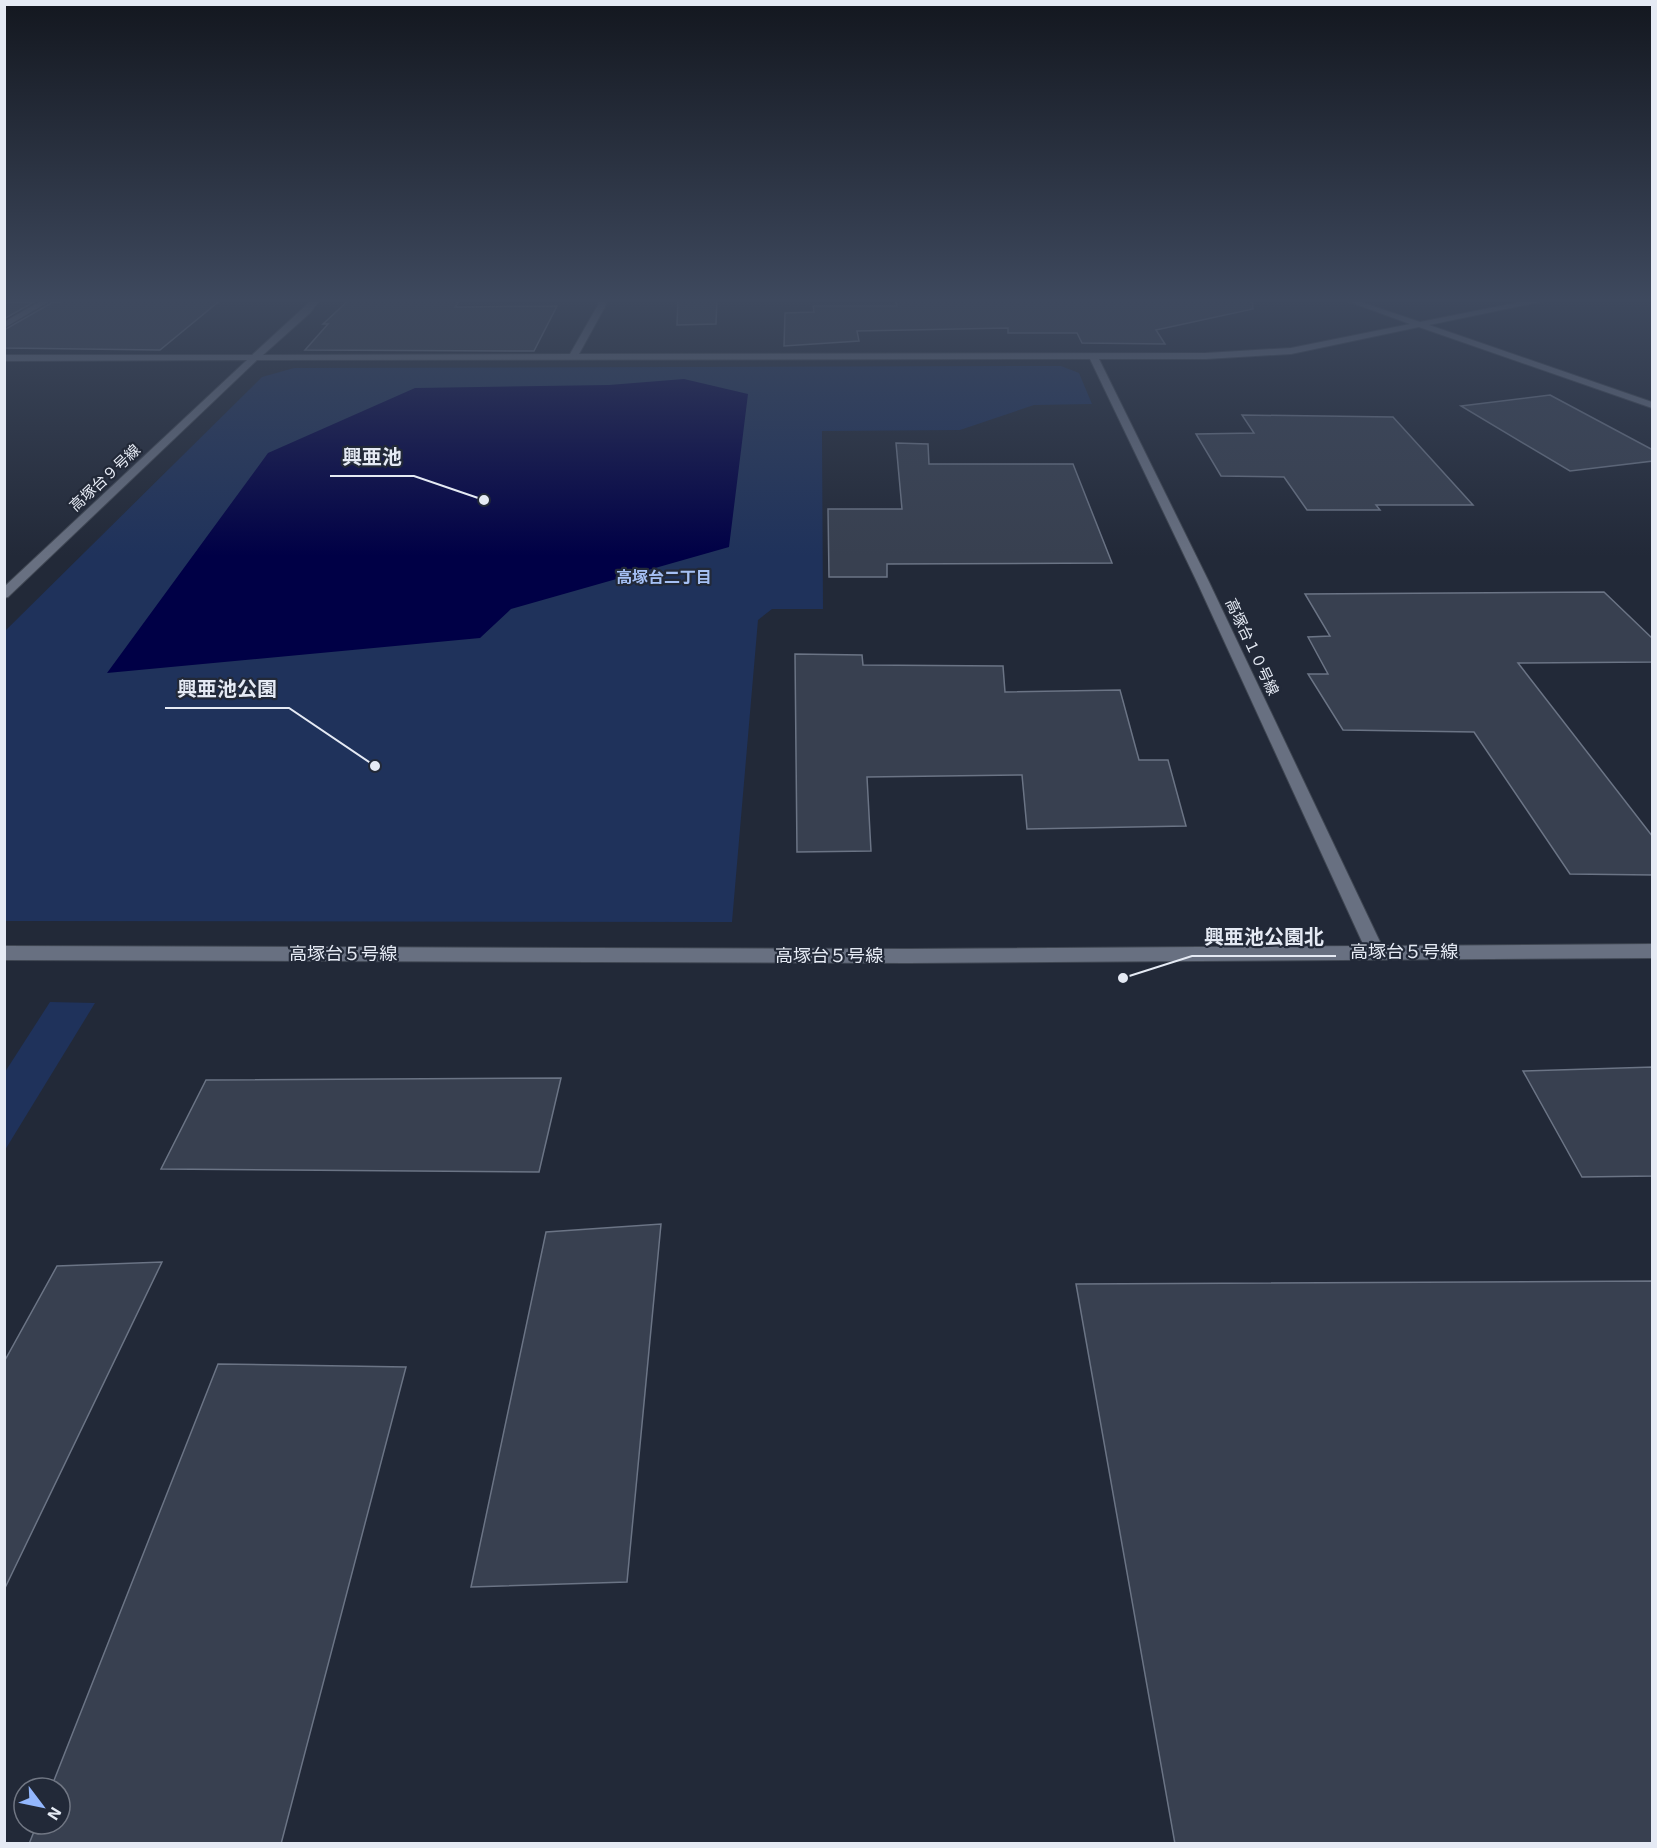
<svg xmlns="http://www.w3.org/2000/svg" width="1657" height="1848" font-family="'Exo 2','Noto Sans JP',sans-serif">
	<rect width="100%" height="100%" fill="#222938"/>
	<!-- green -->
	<g fill="#1f325b">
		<path d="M1061 366 1079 373 1092 404 1034 405 960 430 822 431 823 609H772L758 620 732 922 5 921V631L262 377 294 368Z"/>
		<path d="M50 1002 95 1003 5 1150V1072Z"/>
	</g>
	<!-- water -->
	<path fill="#000046" d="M684 379 748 394 729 547 511 609 480 638 107 673 268 453 415 388 609 385Z"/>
	<!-- building -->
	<g fill="#384050" stroke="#6b7485" stroke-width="1.5">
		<path d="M67 298H223L160 350 4 348V330L53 302H61Z"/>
		<path d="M351 298H462L455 307 557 306 534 351 305 350 328 324H323Z"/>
		<path d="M678 298H717L716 324 677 325Z"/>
		<path d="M932 298H1252L1253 309 1156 330 1165 344 1082 343 1077 333H1008V328L857 331 859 341 784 346 785 313 814 312 813 306H897L895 299Z"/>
		<path d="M34 302 4 319V303Z"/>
		<path d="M1550 395 1653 450V461L1570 471 1461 406Z"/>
		<path d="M1242 415 1393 417 1473 505H1376L1380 510H1307L1284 477 1221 476 1196 434 1254 433Z"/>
		<path d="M896 443 928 444 929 464H1073L1112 563 887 564V577H829L828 509H902Z"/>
		<path d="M1604 592 1653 639V662L1518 663 1653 837V875L1570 874 1474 732 1343 730 1308 674H1328L1308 637 1330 636 1305 594Z"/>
		<path d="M795 654 862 655 863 665 1003 666 1005 692 1120 690 1139 760H1168L1186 826 1027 829 1022 775 867 777 871 851 797 852Z"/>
		<path d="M1653 1067V1176L1582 1177 1523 1071Z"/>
		<path d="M561 1078 539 1172 161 1169 206 1080Z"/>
		<path d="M661 1224 627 1582 471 1587 546 1232Z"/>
		<path d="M162 1262 4 1590V1362L57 1266Z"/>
		<path d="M1653 1281V1844H1175L1076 1284Z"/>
		<path d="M218 1364 406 1367 281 1844H29L37 1824H60V1788H51Z"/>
	</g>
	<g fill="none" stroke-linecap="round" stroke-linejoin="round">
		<defs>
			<path id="street" d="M46 298H55L4 328V322Z"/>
			<path id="secondary" d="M314 298H322L310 313 263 355 570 354 598 305 597 298H605L606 305 579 354 1206 353 1291 348 1410 324 1339 298H1349L1420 322 1540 298H1553L1549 300 1429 325 1652 402V408L1419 327 1291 354 1206 359H1099L1209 582 1382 946 1652 944V958L908 963 4 960V946L908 949 1364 946 1197 582 1090 359 257 360 8 597 4 598V587L247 360 4 361V355H252Z"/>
		</defs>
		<!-- street casing -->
		<use href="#street" stroke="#3f4652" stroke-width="2"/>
		<!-- secondary casing -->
		<use href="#secondary" stroke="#3f4652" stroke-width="2"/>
		<!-- street -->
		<use href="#street" fill="#687081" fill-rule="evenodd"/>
		<!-- secondary -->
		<use href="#secondary" fill="#687081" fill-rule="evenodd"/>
	</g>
	<!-- sky -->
	<linearGradient id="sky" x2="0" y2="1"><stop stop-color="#13171f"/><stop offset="0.54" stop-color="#3e495e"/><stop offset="1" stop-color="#3e495e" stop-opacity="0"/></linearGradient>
	<rect width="1657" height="556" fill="url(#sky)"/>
	<g text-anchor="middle" stroke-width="4.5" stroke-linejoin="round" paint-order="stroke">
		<!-- far-street labels -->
		<g font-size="15" fill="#e5eaf4" stroke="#222938">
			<text transform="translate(105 478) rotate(-43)" y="5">高塚台９号線</text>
			<text transform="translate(1252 647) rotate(65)" y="5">高塚台１０号線</text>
		</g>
		<!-- far-neighbourhood labels -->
		<g font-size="16" font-weight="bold" fill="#a5c0f4" stroke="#222938">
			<text x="664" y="583">高塚台二丁目</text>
		</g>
		<!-- street labels -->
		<g font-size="18" fill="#e5eaf4" stroke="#222938">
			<text x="1404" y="958">高塚台５号線</text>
			<text x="343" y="960">高塚台５号線</text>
			<text x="829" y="962">高塚台５号線</text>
		</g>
	</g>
	<!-- callouts -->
	<path fill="none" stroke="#e5eaf4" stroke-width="2" d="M484 500L414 476H330M375 766L289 708H165M1123 978L1192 956H1336"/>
	<g fill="#e5eaf4" stroke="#222938" stroke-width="2">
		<circle cx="484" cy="500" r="6"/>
		<circle cx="375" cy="766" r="6"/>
		<circle cx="1123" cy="978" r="6"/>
	</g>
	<g font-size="20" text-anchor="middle" font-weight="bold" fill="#e5eaf4" stroke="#222938" stroke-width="4.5" stroke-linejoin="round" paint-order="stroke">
		<text x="372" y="464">興亜池</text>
		<text x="227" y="696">興亜池公園</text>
		<text x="1264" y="944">興亜池公園北</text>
	</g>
	<!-- border -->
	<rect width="1657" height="1848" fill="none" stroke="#e5eaf4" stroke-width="12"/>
	<!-- north arrow -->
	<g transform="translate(42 1806) rotate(122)"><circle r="28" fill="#222938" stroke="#707683" stroke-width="1.5"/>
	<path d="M0-4.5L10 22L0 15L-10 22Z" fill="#93b7fd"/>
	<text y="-9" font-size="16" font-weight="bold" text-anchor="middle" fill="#e5eaf4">N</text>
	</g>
</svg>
